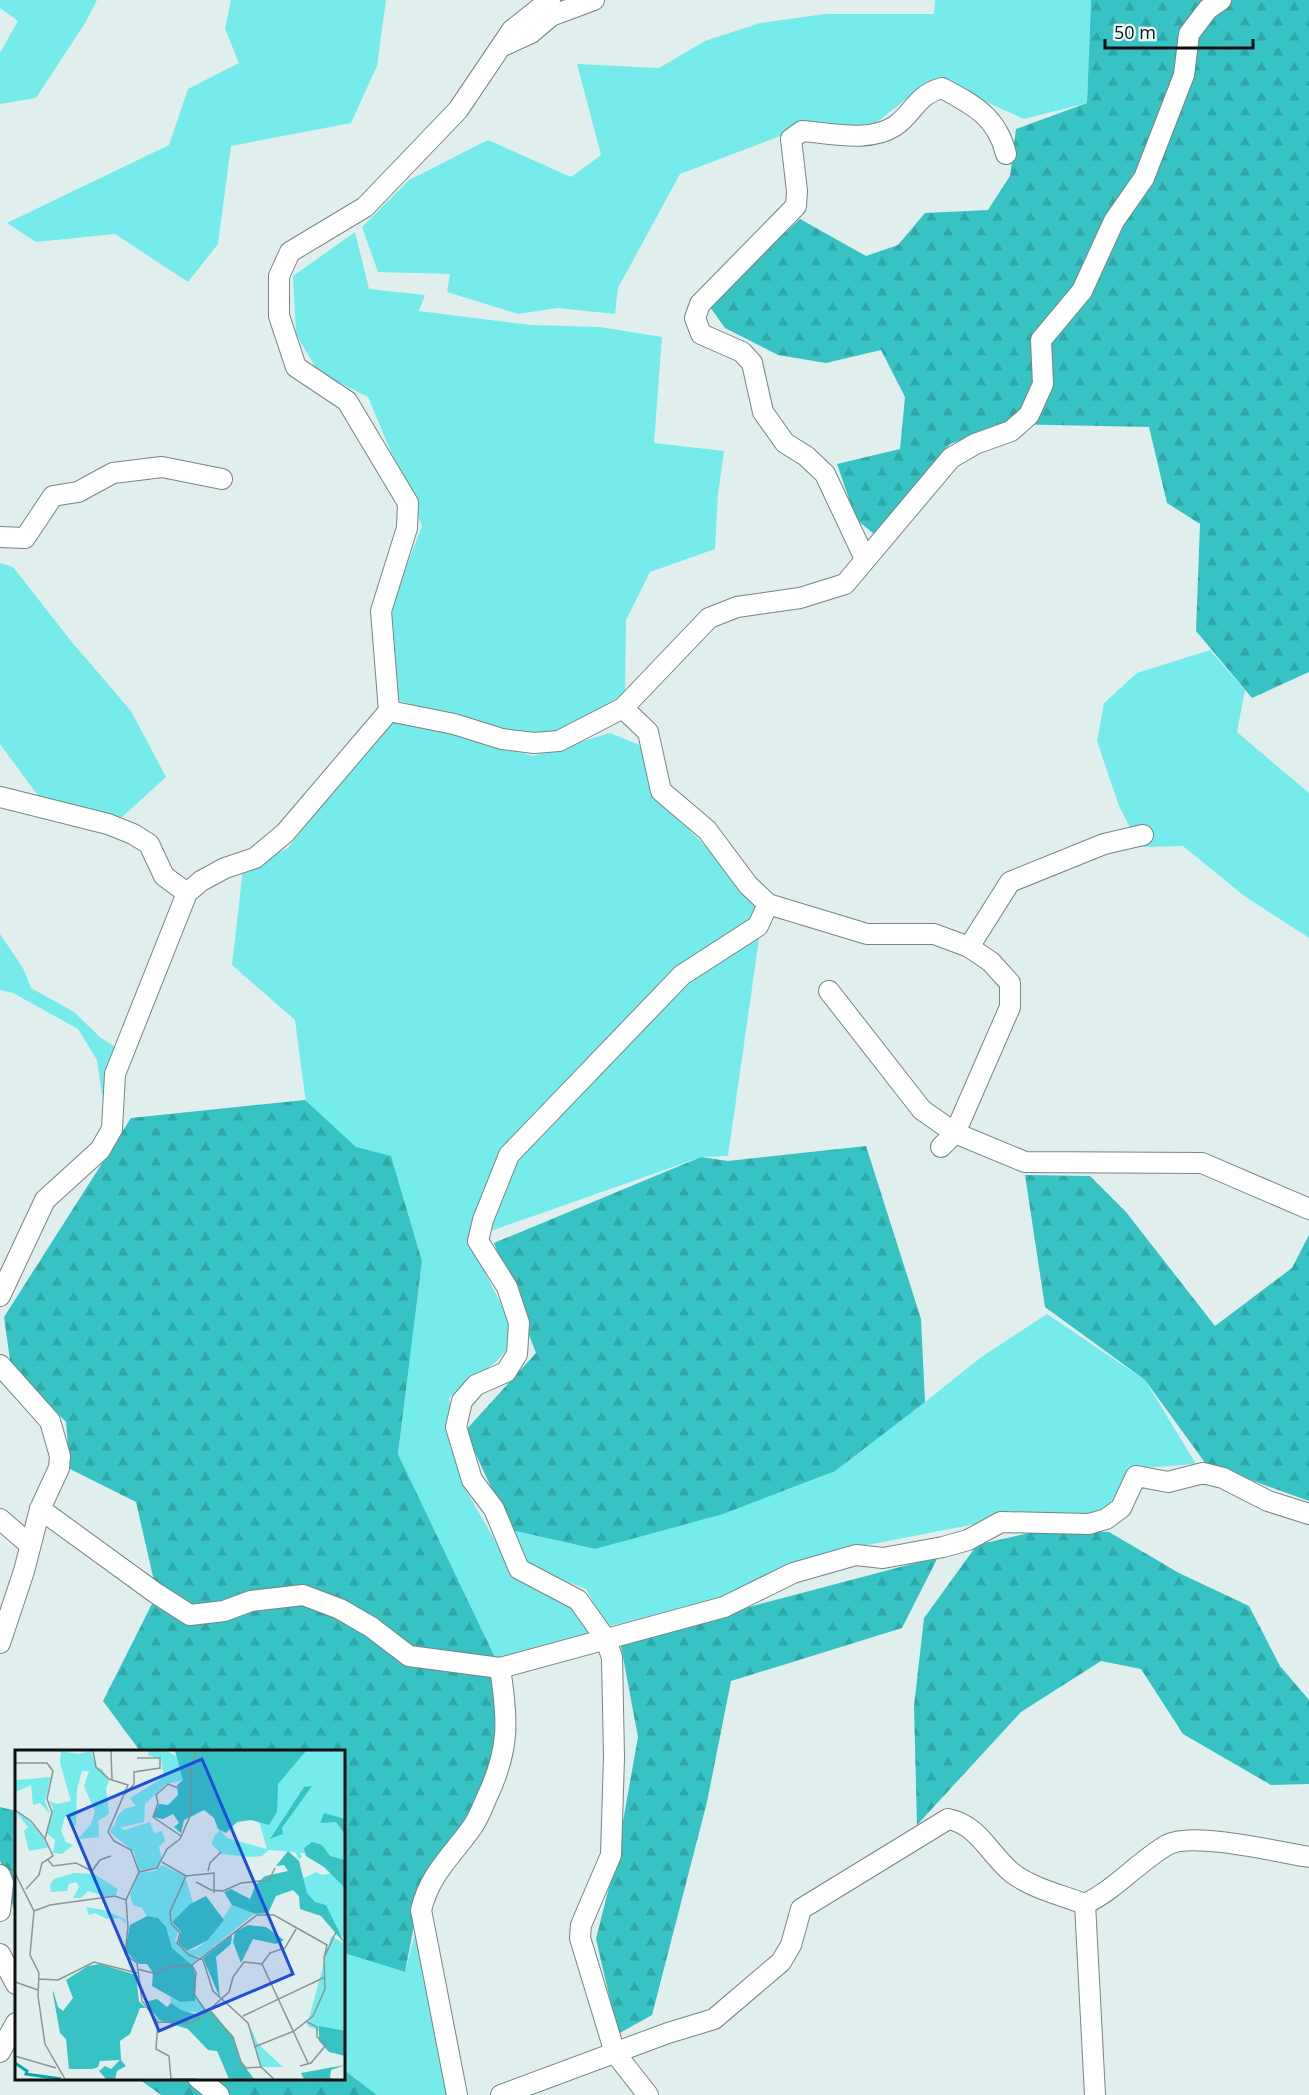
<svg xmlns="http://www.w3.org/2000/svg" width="1309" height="2095" font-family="'Open Sans',sans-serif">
	<defs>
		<pattern id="forest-firs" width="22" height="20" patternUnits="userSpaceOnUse" patternTransform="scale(1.5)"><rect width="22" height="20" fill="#37c2c4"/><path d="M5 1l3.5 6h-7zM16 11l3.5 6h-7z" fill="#2fa6a7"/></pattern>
	</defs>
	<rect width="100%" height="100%" fill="#e1eeee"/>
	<!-- grass -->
	<g fill="#76ebec">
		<path d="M0 0H97L85 23 36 98 0 104V53L18 21 0 8Z"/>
		<path d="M231 0H386L377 66 351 123 231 146 218 244 188 282 115 234 36 242 7 223 169 145 188 89 239 63 225 29Z"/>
		<path d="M935 0H1091L1087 103 1024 119 944 83 928 82 867 130 783 135 680 174 618 288 615 314 557 308 518 314 447 292 450 274 378 272 362 227 409 180 488 140 571 177 601 155 577 64 659 68 705 41 760 23 825 14H934Z"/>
		<path d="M355 232 369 289 425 295 419 311 531 325 600 327 662 337 654 443 724 451 718 494 715 549 650 572 626 620 625 693 562 732 515 733 399 701 391 606 422 526 368 397 318 372 296 334 293 276Z"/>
		<path d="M0 563 13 567 71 641 131 711 166 777 122 817 45 805 0 744Z"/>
		<path d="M1210 650 1245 690 1237 732 1309 793V938L1243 895 1183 846 1140 847 1119 806 1097 741 1104 703 1137 673Z"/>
		<path d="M393 716 533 756 610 733 642 746 661 802 764 904 728 1156 701 1157 468 1239 504 1310 515 1340 497 1361 449 1398 462 1483 514 1574 574 1604 589 1633 500 1668 398 1454 422 1261 391 1156 356 1148 306 1104 295 1020 232 965 243 869 288 848Z"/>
		<path d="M0 934 23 968 31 988 74 1012 101 1038 117 1048 102 1096 97 1060 78 1029 13 993 0 990Z"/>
		<path d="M1047 1314 1145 1380 1196 1464 1130 1469 1113 1503 1092 1513 1017 1516 852 1548 716 1599 607 1627 586 1589 526 1566 511 1530 595 1549 748 1504 925 1402 980 1358Z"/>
		<path d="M421 1910 457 2095H377L344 2070V1953L405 1972Z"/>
	</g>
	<!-- forest -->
	<g fill="url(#forest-firs)">
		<path d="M1091 0H1309V672L1252 698 1196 631 1200 524 1167 503 1149 427 1007 424 950 444 874 534 856 519 837 464 900 449 905 397 881 350 826 363 778 355 725 328 708 304 800 219 866 256 898 245 925 213 988 210 1010 176 1016 129 1087 103Z"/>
		<path d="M305 1100 356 1147 391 1156 422 1261 398 1454 500 1668 495 1775 417 1910 405 1972 344 1953V1752L140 1751 103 1701 157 1594 136 1502 70 1469 66 1422 11 1367 4 1317 131 1118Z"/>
		<path d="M866 1146 921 1319 925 1402 835 1471 723 1514 595 1549 511 1530 465 1431 536 1353 494 1243 701 1157 728 1161Z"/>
		<path d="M1025 1175 1090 1176 1126 1212 1215 1326 1292 1268 1309 1235V1501L1206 1464 1145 1380 1045 1307Z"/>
		<path d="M1037 1531 1109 1532 1179 1573 1249 1606 1280 1666 1309 1700V1784L1271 1785 1183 1734 1141 1669 1101 1661 1021 1712 917 1825 914 1706 924 1618 977 1545Z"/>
		<path d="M938 1557 902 1628 731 1681 707 1802 652 2015 618 2034 596 1939 617 1855 638 1737 620 1641Z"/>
		<path d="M0 1807 16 1811V1917L0 1860Z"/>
		<path d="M344 2070 377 2095H161L139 2079 344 2078Z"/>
	</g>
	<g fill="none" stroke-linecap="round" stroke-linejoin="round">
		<defs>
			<g id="street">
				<path d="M505 45 531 33 551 16 594 0"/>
				<path d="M0 537 25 538 53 496 78 492 113 473 162 467 222 479"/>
				<path d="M865 559 825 474 806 456 785 443 763 412 752 363 742 352 701 334 695 318 700 304 796 206 797 191 791 139 802 131C831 133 869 143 895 126 914 113 916 95 942 88 974 105 997 117 1006 154"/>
				<path d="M623 708 648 732 661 791 707 830 748 885 768 904 867 934H934L969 947 991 962 1010 983V1007L955 1133 941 1147"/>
				<path d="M389 711 381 611 407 528 408 503 347 401 296 367 279 316V276L290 252 365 207 458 110 512 30 550 0"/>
				<path d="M0 797 108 824 133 834 149 844 164 876 187 893"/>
				<path d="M969 947 1010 882 1104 844 1143 835"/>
				<path d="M829 991 922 1110 955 1133 1025 1162 1202 1163 1309 1209"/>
				<path d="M0 1296 45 1200 100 1150 112 1129 115 1074 187 893 201 881 225 868 255 858 285 833 389 711 454 724 502 739 534 743 559 741 623 708 709 618 737 607 800 598 845 584 951 458 975 444 1011 431 1029 415 1043 384 1041 340 1082 291 1114 221 1144 178 1184 75 1189 34 1208 9 1221 0"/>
				<path d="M0 1365 50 1421 60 1456 59 1468 40 1509 24 1571 0 1643"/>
				<path d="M40 1509 157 1594 190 1615 224 1611 251 1601 303 1595 340 1609 371 1627 409 1656 500 1668 724 1607 793 1573 856 1555 883 1558 943 1547 968 1540 1001 1522 1089 1524 1106 1519 1121 1508 1136 1476 1168 1482 1203 1473 1223 1478 1268 1501 1309 1514"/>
				<path d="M0 1519 30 1545"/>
				<path d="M0 1875 3 1883 0 1911"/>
				<path d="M1085 1904 1095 2095"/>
				<path d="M0 1954 16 1984"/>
				<path d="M0 2052 16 2023"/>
				<path d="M198 2078 219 2095"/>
				<path d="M457 2095 421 1910C430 1873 452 1856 473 1826 479 1817 483 1806 487 1797 510 1748 508 1720 500 1668"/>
				<path d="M501 2095 668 2033 714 2019 781 1962 791 1945 801 1909 948 1819C977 1824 989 1853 1011 1872 1031 1888 1061 1895 1085 1904 1116 1889 1138 1862 1167 1845 1192 1831 1278 1852 1309 1857"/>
				<path d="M648 2095 615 2053 580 1938 581 1925 611 1855 614 1757 612 1657 605 1638 578 1600 519 1569 494 1509 472 1480 456 1427 462 1401 476 1385 506 1372 517 1354 519 1323 507 1287 478 1241 483 1220 509 1155 682 975 758 926 768 904"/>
			</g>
		</defs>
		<!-- street casing -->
		<use href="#street" stroke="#798484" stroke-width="22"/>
		<!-- street -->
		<use href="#street" stroke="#fff" stroke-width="20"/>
	</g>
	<!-- overview -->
	<g transform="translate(15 1750)">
		<rect width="330" height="330" fill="#e1eeee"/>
		<path d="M46 1 63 4 76 1 81 17 87 19 94 31 91 38 94 64 83 71 84 87 63 89 76 74 80 62 69 36 74 21H67L62 39 61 75 56 78 55 68 50 66 46 81 51 92 58 95 47 104 38 103 40 90 32 83 38 58 34 51 42 54 56 51 45 13ZM134 1H152L161 6 169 30 151 34 130 54 129 72 103 78 100 74 102 67 109 59 121 56 115 48 149 27 146 9 133 5ZM273 1H330V118L298 104 285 103 287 107 284 109 280 102 254 100 247 106 236 107 206 104 197 94 199 86 205 80 212 88 252 99 243 68ZM0 23 1 30 36 27 30 51 35 64 25 53 18 55 16 35 0 42ZM0 61 12 68 35 97 14 101 9 81 13 77ZM135 72 139 83 147 81 150 91 144 97 147 110 142 117 124 121 119 102 95 82 99 75 110 80ZM147 115 170 126 178 153 155 173 164 181 160 190 165 198 184 208 177 215 157 198 151 177 143 168 132 166 127 158 118 155 115 145 124 123 140 121ZM330 121V189L297 157 287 129 301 122 307 125ZM59 123 79 124 103 139 101 145 92 147 73 141 66 148H58L64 137 61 132 54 134 52 141 36 142 35 135 39 129ZM217 155 239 164 186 207 175 204 172 201 181 199 195 188ZM71 157 89 160 110 169 111 174 105 168 92 169 80 163 74 165ZM316 186 330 194V285L312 284 292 276ZM179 244 192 263 166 261 156 253 155 247 165 252 180 251ZM234 273 243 294 268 317H246Z" fill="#76ebec"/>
		<path d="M160 1H291L263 34 262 62 254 75 236 70 222 72 211 83 203 79 199 68 189 60 169 70 166 83 159 77 164 73 158 64 148 69 138 67 144 54 153 55 163 45 162 35 168 30ZM297 36 267 78 268 84 255 89 289 37ZM309 63 330 69V84L321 72 305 73ZM297 92 307 95 315 106 330 110V138L309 117 291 106 289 98ZM273 101 284 111 292 143 300 152 311 155 330 194 306 166 285 159 284 146 278 140 261 146 253 163 240 164 217 155 209 142 216 139 235 149 241 134 250 126 273 121 269 115 261 116ZM191 146 209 170 193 190 172 201 163 193 166 182 157 172 175 154ZM132 166 143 168 151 177 157 198 177 215 181 227 180 251 165 252 137 236 138 223 132 214H124L110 201 115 175ZM233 175 251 177 269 190 261 194 238 189 226 213 218 192 220 182ZM217 185 216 194 201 207 205 248 188 208ZM85 214 121 225 124 251 131 258H125L115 284 105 291 106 310 111 316 102 321 100 329H91L84 321 90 316 96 319 105 310 85 311 83 317 78 319H54L51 289 45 283 38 244V240L43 257 48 261 58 248 51 230 73 216ZM142 249 152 257 156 253 166 260 183 265 197 261 218 288 225 310 239 329H214L202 301 193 300 173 279 144 270 130 252ZM304 276 330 281V306L314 302 304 291ZM330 315 316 320 315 328 320 329H289L286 323Z" fill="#37c2c4"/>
		<path fill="none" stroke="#00aaac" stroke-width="3" d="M0 313 12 321 11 324 46 329"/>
		<path fill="none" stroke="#8b9595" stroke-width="1.5" d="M78 1 81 17 94 29 113 35 93 82 99 91 116 100 124 122M96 1 97 29M0 13H32L38 21 32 49 37 62 30 89 38 106 27 113 24 125 11 139M163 38 153 34 141 45 143 53 138 67 166 86M110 44 119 34V22L145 18V8H122M0 60 16 71 30 89M33 110 38 116 61 113 77 121 85 110 96 106M147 112 171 126 199 123V143M193 121 195 113 206 102M0 123 19 161 15 205 24 223 23 246 30 294 50 329M171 126 155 162 156 173 165 183 162 193 174 205 188 210 198 241 233 273 246 317 259 329M181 132 196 140 208 141 226 133 254 130 260 118M19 161 35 155 100 146 111 150M247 214 293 313M177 215 181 223 179 244 192 263M122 219 142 224 153 217 177 215 242 165H259L312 195 309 208M24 229 43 230 79 212 122 223M0 232 23 240M194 260 218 287 226 312 231 318 246 317M228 266 310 227M143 272 176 273 185 268 214 242 218 227 229 212 247 214 255 203 270 198 281 179M239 297 279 281 298 266 310 239 309 208 321 182M0 306 41 318M285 316 296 313 311 295 302 287V277L292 272M156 329 154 306 141 299 143 272 127 251 122 213 110 204 113 177 111 150 124 122 142 118 152 99 165 89 176 64V18L181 1M156 329H180"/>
		<path fill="#1d4ed8" fill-opacity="0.15" stroke="#1d4ed8" stroke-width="3" d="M187 9 278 224 144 281 53 66Z"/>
		<rect width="330" height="330" fill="none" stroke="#0b0f0f" stroke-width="3"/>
	</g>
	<!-- scale -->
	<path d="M1105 39v9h148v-9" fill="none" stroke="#0b0f0f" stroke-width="3"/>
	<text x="1114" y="39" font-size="18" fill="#0b0f0f" stroke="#eefbfb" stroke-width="4.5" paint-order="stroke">50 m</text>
</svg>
